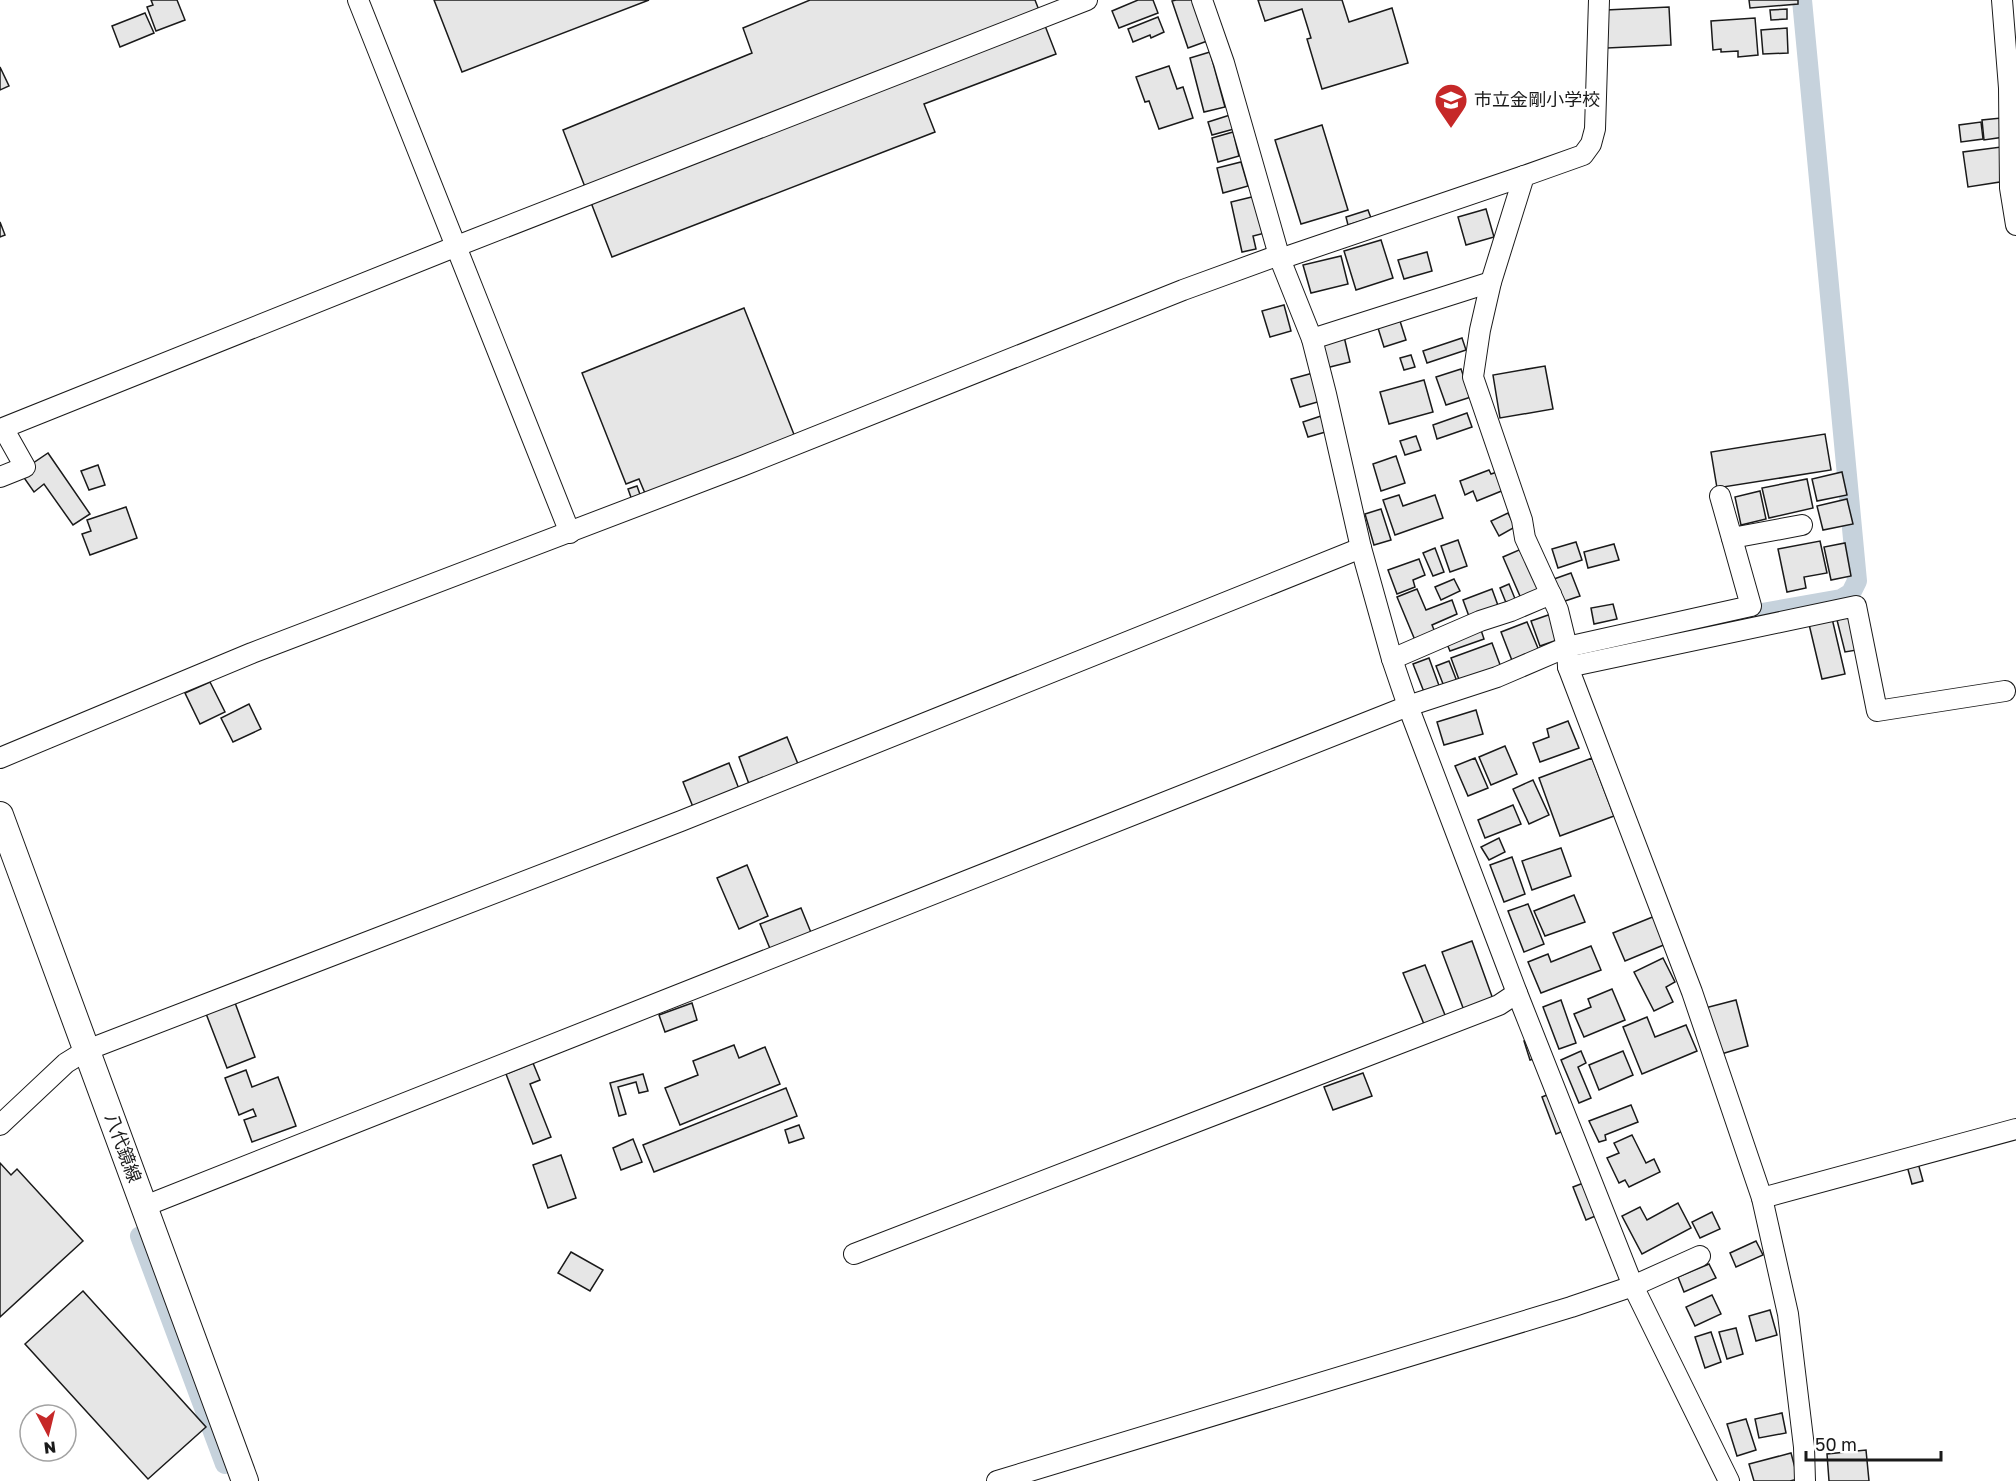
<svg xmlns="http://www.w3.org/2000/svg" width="2016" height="1481" font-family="'Golos Text','Noto Sans JP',sans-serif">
	<rect width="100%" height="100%" fill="#fff"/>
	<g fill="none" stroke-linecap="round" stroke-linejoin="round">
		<!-- canal -->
		<g stroke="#c6d2dc" stroke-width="20">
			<path d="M1728 619 1841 599 1851 593 1857 581 1802 0"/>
			<path d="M140 1236 225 1464"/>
		</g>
	</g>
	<!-- building -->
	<g fill="#e6e6e6" stroke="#1a1a1a" stroke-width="1.5">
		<path d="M151 0H177L185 20 156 31 147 7 153 5Z"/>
		<path d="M434 0H649L462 72Z"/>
		<path d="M810 0H1035L1056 54 924 104 935 132 612 257 563 130 752 53 743 28Z"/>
		<path d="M1138 0H1153L1158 13 1119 28 1112 11Z"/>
		<path d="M1176 0H1196L1210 40 1188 48 1172 1Z"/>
		<path d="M1258 0H1342L1349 22 1392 8 1408 63 1322 89 1307 39 1311 38 1302 9 1265 21Z"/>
		<path d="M1749 0H1798V4L1750 8Z"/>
		<path d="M1669 7 1671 45 1607 48 1606 10Z"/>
		<path d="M1787 9V19L1771 20 1770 10Z"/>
		<path d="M145 13 154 33 120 47 112 26Z"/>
		<path d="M1158 17 1164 32 1151 38 1150 35 1133 42 1128 29Z"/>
		<path d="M1755 18 1758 55 1738 57V51L1721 52V49L1713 50 1711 21Z"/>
		<path d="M1787 28 1788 53 1763 54 1761 30Z"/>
		<path d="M1210 52 1225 107 1204 112 1190 58Z"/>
		<path d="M1169 66 1177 89 1183 87 1193 118 1159 129 1149 101 1145 102 1136 77Z"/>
		<path d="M0 67 9 86 0 90Z"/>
		<path d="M1230 115 1234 129 1212 135 1208 122Z"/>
		<path d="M2001 118 2004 137 1984 140 1982 120Z"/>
		<path d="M1981 122 1983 139 1961 142 1959 125Z"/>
		<path d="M1322 125 1348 210 1301 224 1275 140Z"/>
		<path d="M1233 132 1239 156 1218 162 1212 138Z"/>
		<path d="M2001 147 2006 181 1968 187 1963 152Z"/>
		<path d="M1241 162 1248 186 1223 193 1217 168Z"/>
		<path d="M1256 196 1265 233 1253 236 1256 249 1242 252 1231 202Z"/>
		<path d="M1486 209 1494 237 1466 245 1458 217Z"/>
		<path d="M1368 210 1371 218 1348 225 1346 217Z"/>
		<path d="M0 222 5 235 0 237Z"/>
		<path d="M1381 240 1393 278 1356 290 1344 251Z"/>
		<path d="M1427 252 1432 271 1404 279 1398 260Z"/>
		<path d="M1341 256 1348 284 1311 293 1303 265Z"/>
		<path d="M1284 305 1291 331 1270 337 1262 311Z"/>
		<path d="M744 308 795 437 647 498 639 479 626 484 582 373Z"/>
		<path d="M1400 321 1406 340 1384 347 1378 328Z"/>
		<path d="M1342 328 1350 362 1322 369 1313 335Z"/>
		<path d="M1462 338 1466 350 1427 363 1423 351Z"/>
		<path d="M1411 355 1415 367 1404 370 1400 358Z"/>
		<path d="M1545 366 1553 409 1500 418 1493 375Z"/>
		<path d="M1461 369 1471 397 1446 405 1436 377Z"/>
		<path d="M1313 373 1321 401 1300 407 1291 379Z"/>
		<path d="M1424 380 1433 412 1389 424 1380 392Z"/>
		<path d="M1467 413 1472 427 1437 439 1433 425Z"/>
		<path d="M1324 415 1329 431 1308 437 1303 422Z"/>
		<path d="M1825 434 1831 470 1717 488 1711 452Z"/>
		<path d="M1416 436 1421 450 1405 455 1400 441Z"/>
		<path d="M48 453 90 514 73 525 44 484 34 492 20 472Z"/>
		<path d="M1396 456 1405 483 1381 491 1373 464Z"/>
		<path d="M98 465 105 485 89 490 81 471Z"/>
		<path d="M1489 470 1491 474 1497 472 1504 490 1477 501 1473 491 1465 495 1460 481Z"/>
		<path d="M1842 472 1847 495 1817 501 1812 479Z"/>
		<path d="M1807 479 1813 508 1769 518 1762 488Z"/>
		<path d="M637 486 642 500 633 503 628 489Z"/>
		<path d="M1760 491 1766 519 1741 525 1735 497Z"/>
		<path d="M1399 495 1403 506 1435 495 1443 518 1395 535 1383 500Z"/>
		<path d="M1847 499 1853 524 1823 530 1817 506Z"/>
		<path d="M126 507 137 538 90 555 82 534 91 531 87 520Z"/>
		<path d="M1381 509 1391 540 1374 545 1365 514Z"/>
		<path d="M1508 513 1515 527 1499 536 1491 521Z"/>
		<path d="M1458 540 1467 566 1450 572 1441 546Z"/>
		<path d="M1820 541 1827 573 1804 577 1806 588 1787 592 1778 549Z"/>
		<path d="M1576 542 1582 560 1558 568 1552 549Z"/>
		<path d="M1845 543 1851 576 1831 580 1824 547Z"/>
		<path d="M1614 544 1619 560 1588 568 1584 552Z"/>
		<path d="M1526 547 1546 594 1523 603 1503 557Z"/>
		<path d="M1435 548 1444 572 1433 576 1423 553Z"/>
		<path d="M1419 559 1425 575 1413 580 1415 587 1397 594 1388 570Z"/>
		<path d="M1571 573 1580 596 1562 602 1554 579Z"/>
		<path d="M1454 579 1460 591 1441 600 1435 587Z"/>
		<path d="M1509 584 1518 606 1509 610 1500 588Z"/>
		<path d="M1417 589 1426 610 1452 600 1457 614 1432 625 1437 637 1417 645 1397 597Z"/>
		<path d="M1492 589 1500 611 1470 619 1463 600Z"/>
		<path d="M1613 604 1617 619 1594 624 1591 608Z"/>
		<path d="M1554 613 1563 638 1540 646 1531 621Z"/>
		<path d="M1831 614 1845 674 1822 679 1808 620Z"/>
		<path d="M1849 617 1857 650 1845 652 1837 620Z"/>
		<path d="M1527 622 1540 653 1513 663 1501 632Z"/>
		<path d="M1479 624 1484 639 1450 651 1444 637Z"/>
		<path d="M1492 643 1502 670 1461 685 1451 658Z"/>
		<path d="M1429 658 1441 691 1426 697 1413 664Z"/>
		<path d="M1449 661 1458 684 1445 689 1436 666Z"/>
		<path d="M210 682 225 712 200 724 185 693Z"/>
		<path d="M249 704 261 729 233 742 221 718Z"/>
		<path d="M1476 710 1483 734 1444 745 1437 722Z"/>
		<path d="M1568 721 1579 748 1540 762 1533 743 1549 737 1547 729Z"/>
		<path d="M787 737 798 764 749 784 739 757Z"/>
		<path d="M1505 746 1517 774 1491 785 1479 757Z"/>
		<path d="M1475 758 1488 788 1468 796 1455 766Z"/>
		<path d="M1592 758 1614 816 1560 836 1539 778Z"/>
		<path d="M729 763 739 789 693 807 683 782Z"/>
		<path d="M1533 780 1549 815 1529 824 1513 789Z"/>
		<path d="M1513 805 1521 824 1485 838 1478 820Z"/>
		<path d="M1499 838 1505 852 1489 860 1481 847Z"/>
		<path d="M1561 848 1571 876 1532 890 1522 861Z"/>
		<path d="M1512 857 1525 894 1504 902 1490 865Z"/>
		<path d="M747 865 768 916 739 929 717 878Z"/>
		<path d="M1574 895 1585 922 1545 936 1534 911Z"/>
		<path d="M1528 904 1544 944 1524 952 1508 911Z"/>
		<path d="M801 908 812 935 771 951 760 924Z"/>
		<path d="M1655 916 1666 944 1625 961 1613 933Z"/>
		<path d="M1472 941 1494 1002 1465 1013 1442 952Z"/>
		<path d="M1591 946 1601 970 1541 993 1528 962 1548 954 1551 962Z"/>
		<path d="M1663 958 1675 982 1666 987 1673 1002 1654 1011 1634 972Z"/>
		<path d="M1425 965 1447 1020 1426 1029 1403 973Z"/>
		<path d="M1612 989 1625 1020 1584 1037 1574 1014 1591 1007 1588 999Z"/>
		<path d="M234 1000 255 1057 227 1068 205 1011Z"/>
		<path d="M1561 1000 1576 1043 1559 1049 1543 1007Z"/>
		<path d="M1736 1000 1748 1046 1718 1055 1705 1008Z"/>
		<path d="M692 1003 697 1020 665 1032 659 1015Z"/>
		<path d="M1647 1017 1655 1037 1686 1025 1697 1051 1642 1074 1623 1027Z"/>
		<path d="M1534 1037 1540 1057 1530 1060 1524 1041Z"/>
		<path d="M734 1045 739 1058 765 1047 780 1084 680 1125 665 1088 698 1075 693 1061Z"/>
		<path d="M1581 1051 1586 1063 1578 1067 1591 1098 1579 1103 1561 1060Z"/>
		<path d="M1623 1051 1633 1075 1599 1090 1589 1065Z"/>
		<path d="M533 1063 540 1080 530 1084 551 1137 533 1144 506 1074Z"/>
		<path d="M246 1070 252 1087 278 1077 296 1126 252 1142 244 1120 256 1116 253 1109 239 1115 225 1078Z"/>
		<path d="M1363 1073 1372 1096 1333 1110 1324 1087Z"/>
		<path d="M643 1074 648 1091 639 1093 636 1082 618 1087 626 1114 619 1116 610 1083Z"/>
		<path d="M786 1088 797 1116 654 1172 643 1145Z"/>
		<path d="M1554 1092 1568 1129 1556 1134 1542 1097Z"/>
		<path d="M1631 1105 1638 1122 1605 1135 1606 1140 1599 1142 1589 1121Z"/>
		<path d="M799 1125 804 1138 789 1143 785 1130Z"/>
		<path d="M1632 1135 1646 1163 1654 1159 1660 1172 1629 1187 1625 1180 1619 1183 1607 1158 1619 1153 1614 1143Z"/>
		<path d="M633 1139 642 1162 621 1170 613 1148Z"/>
		<path d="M561 1155 576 1198 548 1208 533 1165Z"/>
		<path d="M0 1163 11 1175 17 1169 83 1241 0 1317Z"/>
		<path d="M1918 1163 1923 1181 1912 1184 1907 1166Z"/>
		<path d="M1586 1182 1600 1214 1586 1220 1573 1187Z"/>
		<path d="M1678 1203 1691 1228 1642 1254 1622 1216 1640 1207 1647 1220Z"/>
		<path d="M1712 1212 1720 1229 1700 1238 1692 1222Z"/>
		<path d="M1756 1241 1763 1255 1736 1267 1730 1253Z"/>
		<path d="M571 1252 603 1270 590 1291 558 1273Z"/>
		<path d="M1709 1264 1716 1278 1684 1292 1678 1277Z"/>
		<path d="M83 1291 206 1427 148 1479 25 1344Z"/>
		<path d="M1712 1295 1721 1314 1695 1326 1686 1307Z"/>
		<path d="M1770 1310 1777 1335 1756 1341 1749 1316Z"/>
		<path d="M1736 1328 1743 1354 1727 1359 1719 1332Z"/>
		<path d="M1711 1332 1721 1362 1705 1368 1695 1337Z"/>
		<path d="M1782 1413 1786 1433 1759 1438 1755 1419Z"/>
		<path d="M1746 1419 1756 1450 1737 1456 1727 1424Z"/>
		<path d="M1866 1450 1869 1481H1829L1827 1454Z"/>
		<path d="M1791 1453 1798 1479 1790 1481H1754L1749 1464Z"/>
	</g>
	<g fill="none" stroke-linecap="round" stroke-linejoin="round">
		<defs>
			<g id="minor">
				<path d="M358 0 570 533"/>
				<path d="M1202 0 1224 63 1280 259 1312 339 1326 394 1361 548 1392 659 1408 706 1517 993 1633 1286 1729 1481"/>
				<path d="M2002 0 2009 88 2010 188 2016 225"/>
				<path d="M1280 259 1524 176"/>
				<path d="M1312 339 1491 282"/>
				<path d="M0 477 25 467 3 428 457 246 1087 0"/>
				<path d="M1720 496 1751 606 1567 647 1568 667 1692 992 1762 1198 1788 1314 1804 1447 1805 1481"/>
				<path d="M1732 538 1802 525"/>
				<path d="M1392 659 1480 621 1511 611 1551 594"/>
				<path d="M1568 667 1856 606 1877 711 2005 691"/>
				<path d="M0 758 252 653 742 466 1183 290 1279 255"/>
				<path d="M0 1125 66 1063 87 1050 681 821 1361 548"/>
				<path d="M1762 1198 2016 1129"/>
				<path d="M145 1206 1408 706 1497 677 1567 647 1558 610 1525 538 1522 520 1473 377 1480 330 1491 282 1524 176 1583 155 1591 144 1595 129 1599 0"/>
				<path d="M854 1254 1499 1005 1517 993"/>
				<path d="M997 1481 1571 1307 1633 1286 1700 1256"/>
			</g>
			<path id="major" d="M0 815 245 1481"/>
		</defs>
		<!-- minor casing -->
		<use href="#minor" stroke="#1a1a1a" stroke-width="22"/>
		<!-- major casing -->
		<use href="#major" stroke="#1a1a1a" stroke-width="28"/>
		<!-- minor -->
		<use href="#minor" stroke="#fff" stroke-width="20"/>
		<!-- major -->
		<use href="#major" stroke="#fff" stroke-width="26"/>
	</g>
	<!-- icons -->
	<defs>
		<symbol id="school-pin" viewBox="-11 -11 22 30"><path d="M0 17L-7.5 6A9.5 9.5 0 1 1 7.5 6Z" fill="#c62828" stroke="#fff"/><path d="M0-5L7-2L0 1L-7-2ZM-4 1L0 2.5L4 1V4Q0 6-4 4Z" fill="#fff"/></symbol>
	</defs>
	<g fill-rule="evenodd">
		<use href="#school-pin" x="1432" y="81" width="38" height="52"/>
	</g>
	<g text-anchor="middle" stroke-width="4.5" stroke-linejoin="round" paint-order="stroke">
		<!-- poi labels -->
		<g font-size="18" fill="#1a1a1a" stroke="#fff" text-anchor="start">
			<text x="1474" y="106">市立金剛小学校</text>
		</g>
		<!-- street labels -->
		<g font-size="18" fill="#1a1a1a" stroke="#fff">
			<text transform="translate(123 1148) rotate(70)" y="6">八代鏡線</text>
		</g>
	</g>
	<!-- north arrow -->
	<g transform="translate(48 1433) rotate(173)"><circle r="28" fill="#ffffff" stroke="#a3a3a3" stroke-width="1.5"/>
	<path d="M0-4.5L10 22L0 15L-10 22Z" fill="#c62828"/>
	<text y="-9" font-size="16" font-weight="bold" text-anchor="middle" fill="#1a1a1a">N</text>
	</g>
	<!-- scale -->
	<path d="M1806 1451v9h135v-9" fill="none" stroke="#1a1a1a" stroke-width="3"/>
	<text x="1815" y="1451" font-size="18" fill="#1a1a1a" stroke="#ffffff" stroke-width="4.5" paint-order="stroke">50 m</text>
</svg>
